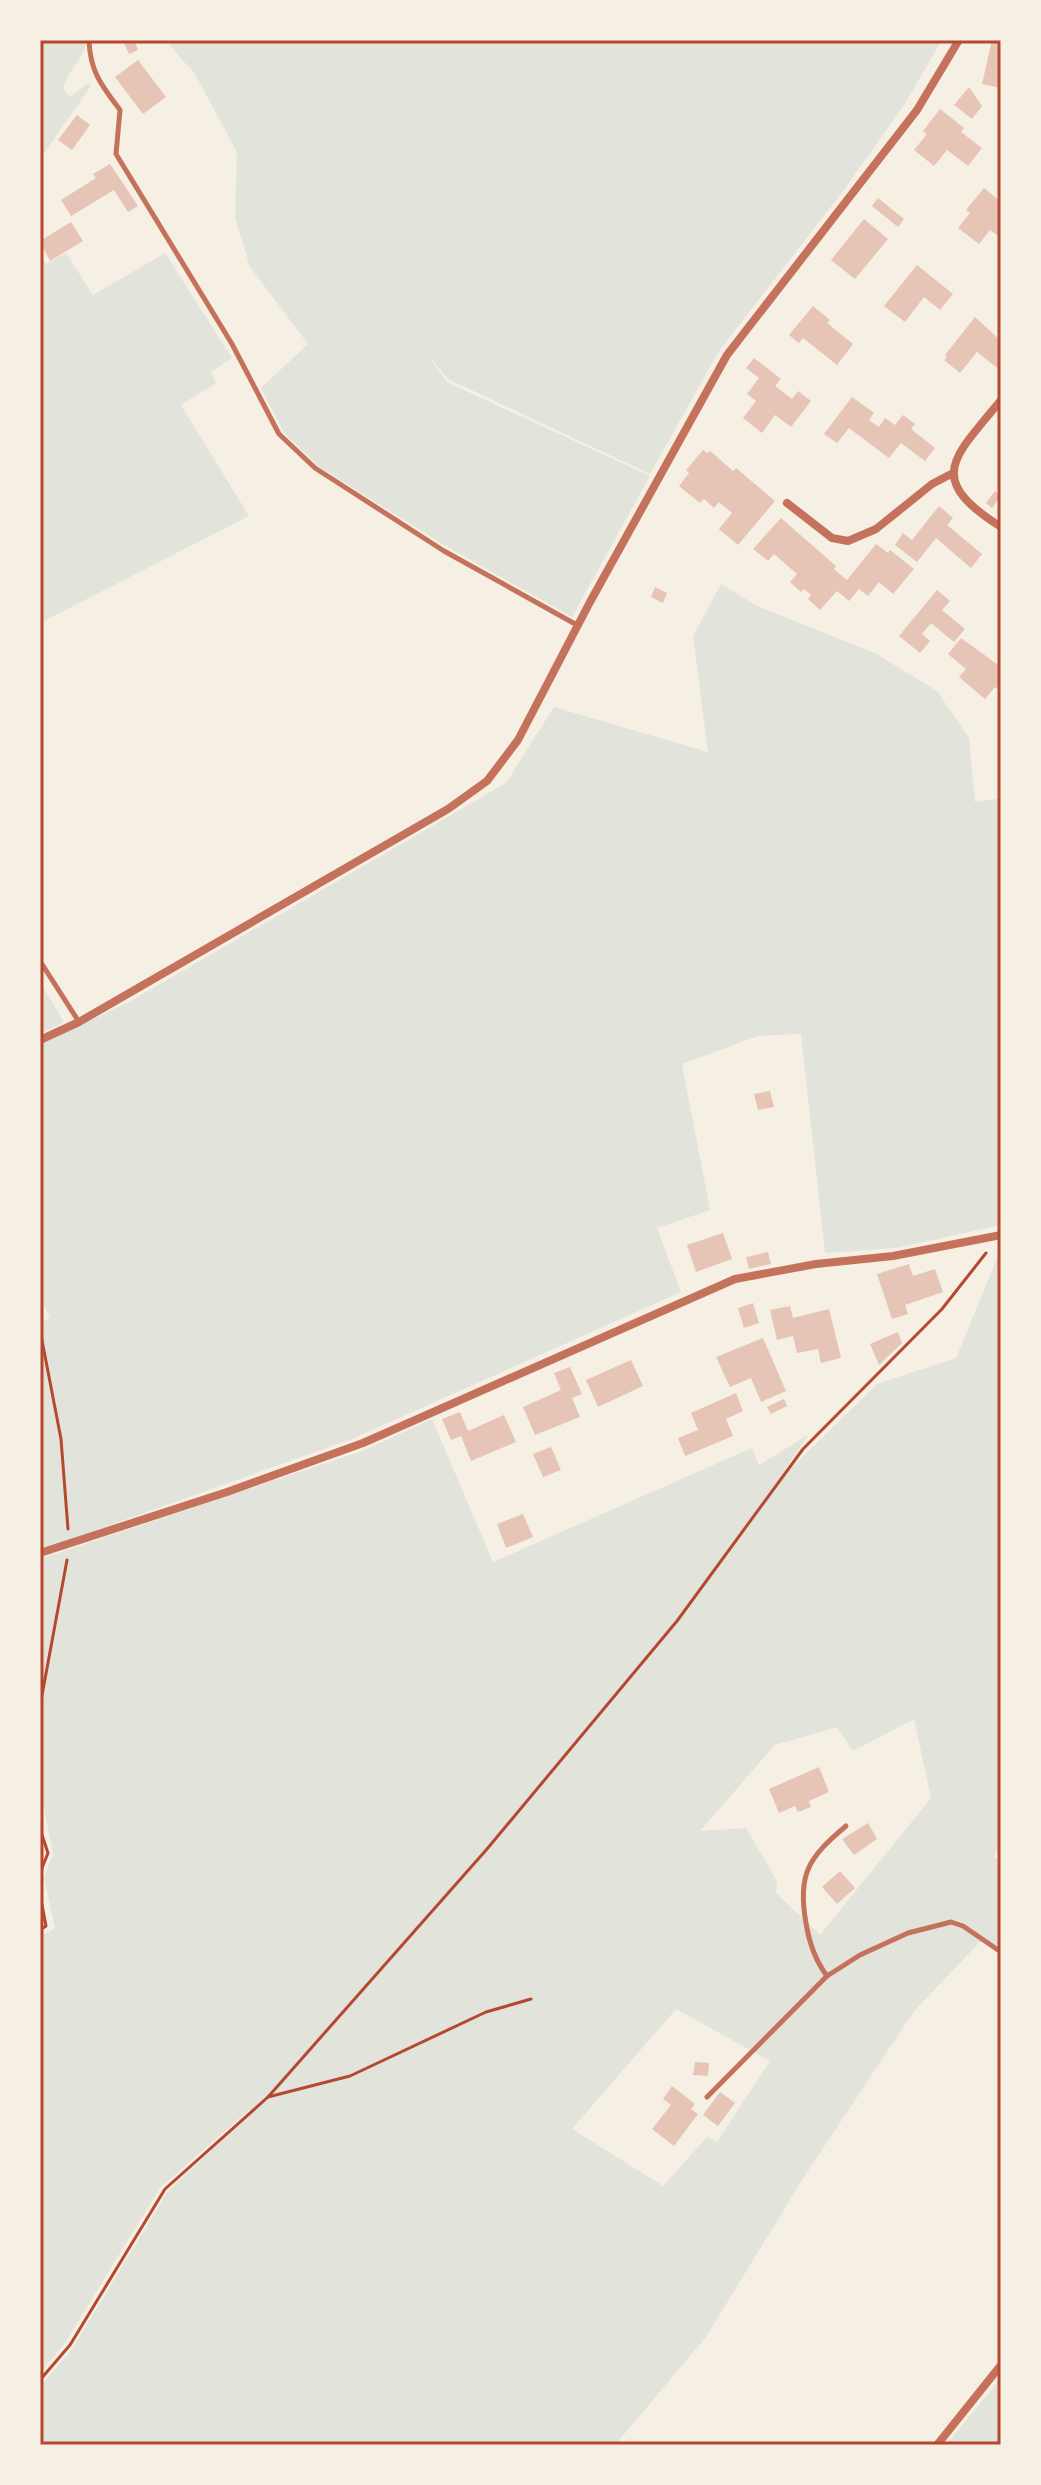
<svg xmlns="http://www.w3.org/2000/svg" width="1041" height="2485" font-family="'PT Sans Narrow',sans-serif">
	<rect width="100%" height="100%" fill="#f6efe4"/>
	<!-- green -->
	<g fill="#e2e4dc" fill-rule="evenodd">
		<path d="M50 40H86C85 60 67 69 63 89L70 97 89 83 91 86 40 159V44Z"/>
		<path d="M165 40H942L904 105 844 190 719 351 650 474 448 379 426 353 447 382 650 476 572 617 444 545 318 466 284 433 261 388 308 344 250 267 235 218 237 152 195 74Z"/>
		<path d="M66 253 93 295 165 253 232 358 211 372 216 383 181 405 249 516 40 623V255L46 264Z"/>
		<path d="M721 584 757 606 875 653 937 691 969 738 975 802 1001 798V1225L896 1248 825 1253 801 1034 758 1036 682 1064 710 1210 657 1228 681 1292 352 1439 40 1550V1323L50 1318 40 1298V1045L136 998 506 783 554 707 708 752 693 636Z"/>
		<path d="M40 982 64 1022 40 1034Z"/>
		<path d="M1001 1249V1841L994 1857 1001 1860V1953L982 1940 914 2011 802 2180 706 2337 615 2445H40V2387L72 2349 167 2192 252 2112 249 2110 160 2188 65 2343 40 2373V1937L55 1928 44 1878 53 1854 40 1789V1559L362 1451 432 1419 493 1562 752 1448 759 1465 808 1435 776 1483 877 1384 956 1358ZM914 1719 931 1798 820 1935 776 1893 777 1881 746 1828 700 1831 775 1745 837 1727 853 1751ZM676 2009 770 2061 717 2142 707 2137 663 2186 572 2129Z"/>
		<path d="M1001 2378V2445H946Z"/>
	</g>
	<!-- building -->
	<g fill="#e6c5b7">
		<path d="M134 40 138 50 129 54 123 41Z"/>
		<path d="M992 40H1001V88L982 84Z"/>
		<path d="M138 60 166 97 143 114 115 77Z"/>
		<path d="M969 87 982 106 972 119 954 105Z"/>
		<path d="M940 109 964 128 961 132 982 148 968 166 947 150 934 166 914 150 927 134 923 131Z"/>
		<path d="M77 115 90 125 72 150 58 140Z"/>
		<path d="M110 164 138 206 128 212 114 190 71 216 61 200 96 178 93 174Z"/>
		<path d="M984 188 1001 202V238L990 230 979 244 958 228 970 213 966 210Z"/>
		<path d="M878 198 904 219 898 227 872 206Z"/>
		<path d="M864 219 888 239 855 279 831 260Z"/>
		<path d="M71 222 83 241 50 261 40 241Z"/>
		<path d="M917 265 953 294 940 310 924 297 905 322 884 306Z"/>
		<path d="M813 306 830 320 827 323 853 344 837 365 803 338 799 343 789 335Z"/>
		<path d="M975 317 1001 341 1000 370 977 352 960 373 944 360 947 357 945 355Z"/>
		<path d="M754 358 781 379 775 386 792 399 798 391 811 401 791 427 775 415 762 433 743 418 756 401 747 394 759 378 746 368Z"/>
		<path d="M852 397 874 413 869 420 879 427 885 418 895 425 903 415 915 424 911 429 935 448 925 461 901 443 889 458 849 428 837 443 824 434Z"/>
		<path d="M703 450 708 453 710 451 733 471 736 468 775 501 738 545 719 529 732 513 719 502 714 508 704 499 700 503 679 486 689 473 686 470Z"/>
		<path d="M995 491 1001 496 992 508 986 503Z"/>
		<path d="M939 506 953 518 947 525 982 554 971 568 936 538 917 562 895 545 903 533 912 540Z"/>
		<path d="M781 518 836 566 834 569 847 580 876 544 888 553 890 550 914 569 893 594 879 582 868 596 859 589 849 601 837 591 820 610 808 599 811 595 804 589 801 592 790 582 797 574 774 554 768 561 753 549Z"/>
		<path d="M655 587 667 593 663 603 651 597Z"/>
		<path d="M937 590 950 601 942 610 965 629 954 642 931 623 922 634 930 641 920 653 899 636Z"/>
		<path d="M961 638 1001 667V691L995 687 985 699 959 677 966 669 948 654Z"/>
		<path d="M770 1091 774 1107 758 1110 754 1094Z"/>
		<path d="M723 1233 732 1259 696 1272 687 1245Z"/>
		<path d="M768 1252 771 1264 749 1269 746 1257Z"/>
		<path d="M909 1264 913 1276 935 1269 943 1292 905 1305 908 1314 892 1319 877 1274Z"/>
		<path d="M753 1303 759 1323 744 1328 738 1308Z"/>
		<path d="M790 1306 793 1318 829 1309 841 1358 821 1363 818 1349 797 1353 793 1336 777 1340 770 1310Z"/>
		<path d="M898 1332 902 1343 879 1365 870 1344Z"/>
		<path d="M763 1338 786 1391 761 1402 751 1378 730 1387 716 1357Z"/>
		<path d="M631 1360 643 1386 598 1407 586 1380Z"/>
		<path d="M570 1367 582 1394 572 1398 580 1417 535 1435 523 1407 561 1390 554 1373Z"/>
		<path d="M736 1393 743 1411 726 1419 733 1436 685 1456 678 1438 698 1430 691 1413Z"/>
		<path d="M784 1399 787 1406 771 1414 767 1407Z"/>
		<path d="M460 1412 468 1431 504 1415 516 1442 471 1461 461 1436 451 1440 442 1419Z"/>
		<path d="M551 1447 561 1470 543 1477 533 1454Z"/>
		<path d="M523 1514 533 1537 506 1548 497 1524Z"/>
		<path d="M819 1767 829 1792 809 1801 811 1807 798 1812 795 1806 779 1813 769 1789Z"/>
		<path d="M868 1823 877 1839 854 1855 842 1839Z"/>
		<path d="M840 1871 855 1888 837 1904 822 1887Z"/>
		<path d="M695 2062 709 2063 708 2076 693 2075Z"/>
		<path d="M672 2086 695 2104 691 2109 698 2114 674 2146 652 2129 671 2105 663 2099Z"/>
		<path d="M720 2092 735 2103 718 2126 703 2115Z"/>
	</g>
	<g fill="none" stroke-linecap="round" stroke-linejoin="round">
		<!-- path -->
		<g stroke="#b5482f" stroke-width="3">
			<path d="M40 1330 61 1439 68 1529"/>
			<path d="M40 1706 67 1560"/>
			<path d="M40 1829 48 1853 40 1873"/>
			<path d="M40 1894 46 1926 40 1930"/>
			<path d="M268 2097 350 2076 486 2012 531 1999"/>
			<path d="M40 2380 70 2345 165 2189 268 2097 487 1849 677 1621 803 1449 942 1309 986 1253"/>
		</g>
		<!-- service -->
		<g stroke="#c5725c" stroke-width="5">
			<path d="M89 40C90 72 102 86 120 110L116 154 232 344 279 434 315 468 444 551 577 625"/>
			<path d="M40 961 79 1022"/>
			<path d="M827 1976C815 1960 809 1942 806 1923 797 1874 809 1857 846 1826"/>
			<path d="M707 2097 827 1976 860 1955 908 1933 951 1922 963 1926 1001 1952"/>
		</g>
		<!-- minor -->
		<g stroke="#c5725c" stroke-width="8">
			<path d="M1001 400C954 458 924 478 1001 527"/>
			<path d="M787 503 832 538 848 541 876 529 932 484 953 473"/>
			<path d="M40 1040 79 1022 448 809 487 781 518 740 590 602 727 355 917 110 959 40"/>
			<path d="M40 1553 227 1492 363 1443 735 1279 816 1264 893 1256 1001 1235"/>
			<path d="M937 2445 1001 2365"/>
		</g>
	</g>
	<!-- border -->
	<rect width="1041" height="2485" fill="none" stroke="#f6efe4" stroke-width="84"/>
	<rect x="42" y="42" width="957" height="2401" fill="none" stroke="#b5482f" stroke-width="3"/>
</svg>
